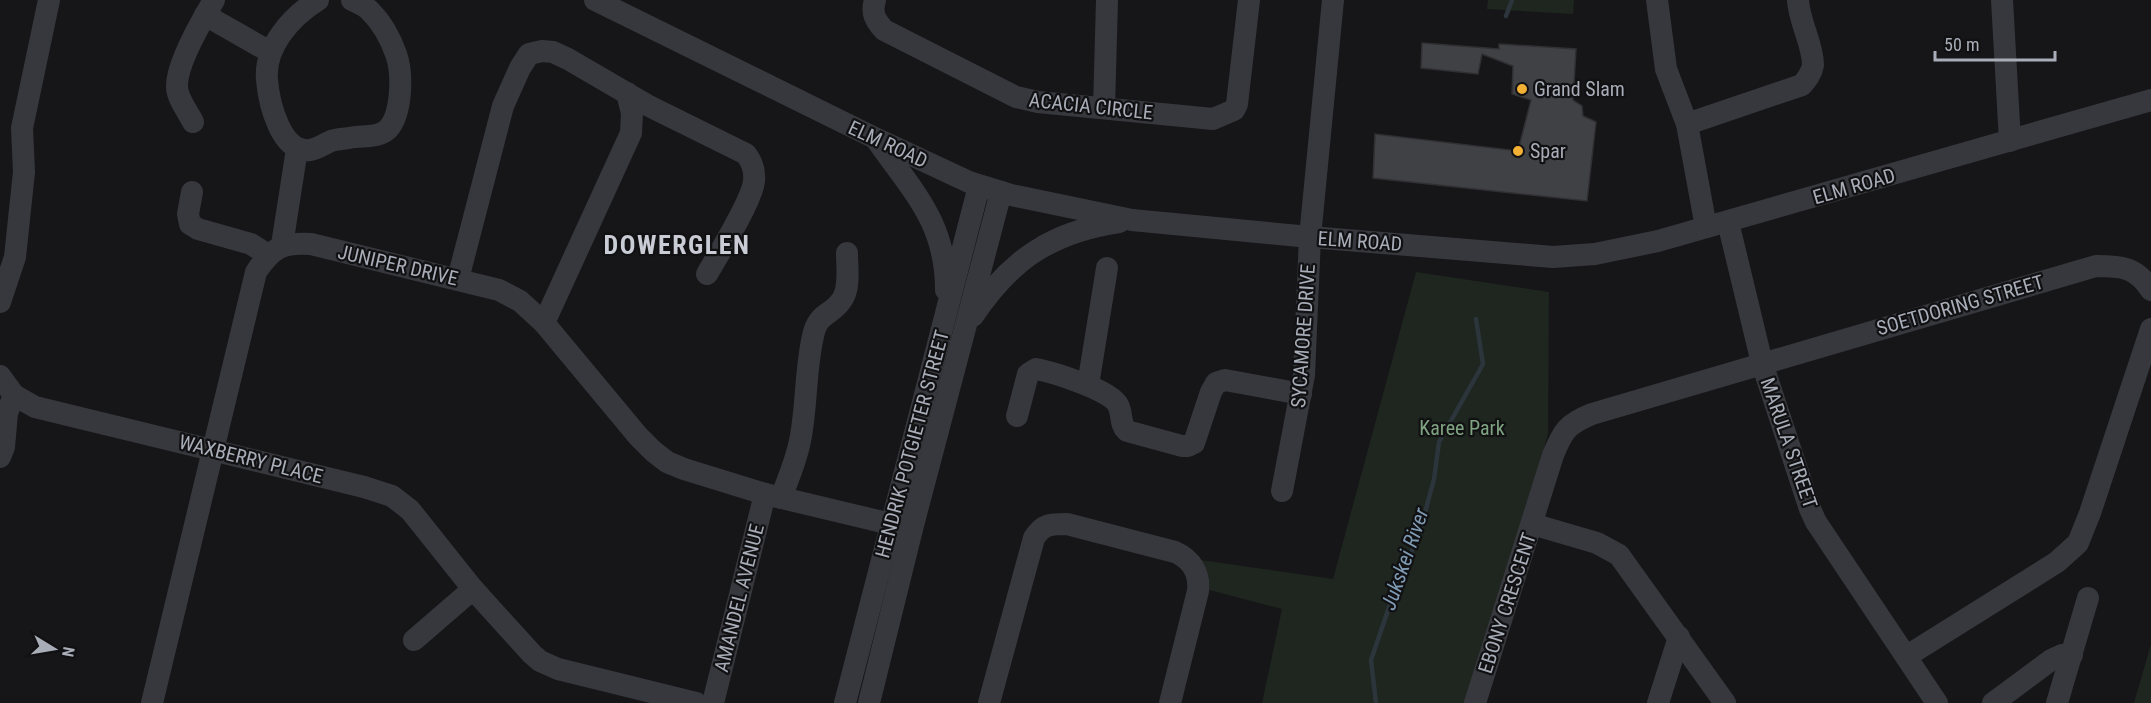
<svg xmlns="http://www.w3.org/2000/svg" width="2151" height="703" font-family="'Roboto Condensed',sans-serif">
	<rect width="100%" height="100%" fill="#161618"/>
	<!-- green -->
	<g fill="#1e261f">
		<path d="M1488 0H1574L1573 14 1487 9Z"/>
		<path d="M1416 272 1549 292 1548 434 1470 703H1262L1282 609 1202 588 1187 558 1333 579Z"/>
		<path d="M2151 644V703H2134Z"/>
	</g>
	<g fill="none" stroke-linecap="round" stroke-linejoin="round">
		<!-- stream -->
		<g stroke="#2c353c" stroke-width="4.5">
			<path d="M1506 16 1512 0"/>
			<path d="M1376 703 1371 660 1398 581 1419 535 1434 479 1439 442 1483 364 1476 319"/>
		</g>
	</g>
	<!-- building -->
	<path fill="#404145" stroke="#303034" stroke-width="1.5" d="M1422 43 1499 49V44L1576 49 1573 100 1582 106 1583 116 1596 122 1587 201 1373 178 1375 134 1518 151 1531 100 1512 94 1513 66 1482 54 1478 74 1421 68Z"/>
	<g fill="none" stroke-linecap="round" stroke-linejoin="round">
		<!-- minor -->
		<g stroke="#37383d" stroke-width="22">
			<path d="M318 0C291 17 264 47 267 80 269 103 281 154 310 150 318 149 324 144 331 141 337 139 343 139 349 138 362 135 378 139 388 129 402 114 403 73 396 54 391 40 382 23 371 12 366 6 358 3 352 0"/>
			<path d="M595 0 875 138 969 182 1011 195 1132 220 1310 237 1553 257 1595 254 1658 241 2151 100"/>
			<path d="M875 0C871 13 875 20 884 30L1016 97 1038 102 1213 119 1234 110 1237 104 1249 0"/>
			<path d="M1657 0 1666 69 1687 124 1706 227"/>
			<path d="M2002 0 2010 141"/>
			<path d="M205 15 270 52"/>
			<path d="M1104 108 1107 0"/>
			<path d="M193 122C188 112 177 98 177 87 176 65 202 20 214 0"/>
			<path d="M1687 124 1802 85C1807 79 1812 73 1813 65 1813 44 1799 22 1798 0"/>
			<path d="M876 139C913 192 946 222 946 290"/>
			<path d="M192 192 188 214 190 224 198 229 251 244 268 255"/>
			<path d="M1728 222 1762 363 1810 509 1816 522 1937 703"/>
			<path d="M282 245 297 149"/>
			<path d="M458 279 503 106 520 68 529 54 542 51 553 52 568 59 647 105 746 154C752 162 755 172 754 181 752 201 718 255 707 274"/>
			<path d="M0 302 15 257 24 172 22 128 49 0"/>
			<path d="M973 316C1011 259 1052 232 1119 222"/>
			<path d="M544 323 631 133 632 113 627 93"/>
			<path d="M0 376 14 395 35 407 364 487 392 496 410 510 473 589 532 654 540 661 558 669 696 703"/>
			<path d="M1088 385 1107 268"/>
			<path d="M1017 416 1028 374 1036 369C1052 372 1111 390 1118 405 1123 414 1119 423 1127 431L1182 446H1188L1194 443 1211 392 1216 383 1225 380 1301 394"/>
			<path d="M0 457 4 447 7 413 14 395"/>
			<path d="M1282 491 1304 375 1310 237 1333 0"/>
			<path d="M781 498C788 479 796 461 800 441 807 407 805 371 813 336 818 311 833 316 843 298 850 286 847 267 847 253"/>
			<path d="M1532 524 1597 543 1619 555 1725 703"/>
			<path d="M414 640 473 589"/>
			<path d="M1907 656 2057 562 2078 543 2090 513 2151 329"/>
			<path d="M152 703 256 272C272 248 282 242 311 244L499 290 520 301 544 323 638 436 653 451 667 462 684 469 765 494 912 529"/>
			<path d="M713 703 765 494"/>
			<path d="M845 703 979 186"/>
			<path d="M869 703 912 529 1001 192"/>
			<path d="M989 703 1034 538C1043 524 1050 524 1067 524L1175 552C1191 559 1200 573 1198 591L1170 703"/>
			<path d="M1475 703 1553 455C1563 431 1567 424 1592 414L2096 266C2122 266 2136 267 2151 290"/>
			<path d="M1658 703 1679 637"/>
			<path d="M1993 703 2051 660 2062 655H2072"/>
			<path d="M2057 703 2088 598"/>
		</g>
	</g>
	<!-- markers -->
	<g fill="#f2b134" stroke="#111113" stroke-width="2">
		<circle cx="1522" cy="89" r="6"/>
		<circle cx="1518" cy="151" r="6"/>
	</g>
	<g text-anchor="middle" stroke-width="4.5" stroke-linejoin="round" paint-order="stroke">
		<!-- poi labels -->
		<g font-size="20" fill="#a8adb8" stroke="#111113" text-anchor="start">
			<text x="1534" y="96">Grand Slam</text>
			<text x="1530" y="158">Spar</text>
		</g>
		<!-- street labels -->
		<g font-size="20" fill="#a8adb8" stroke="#111113">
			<text transform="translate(1091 106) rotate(6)" y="7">ACACIA CIRCLE</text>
			<text transform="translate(888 144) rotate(25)" y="7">ELM ROAD</text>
			<text transform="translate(1854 186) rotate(-16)" y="7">ELM ROAD</text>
			<text transform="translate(1360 241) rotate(4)" y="7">ELM ROAD</text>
			<text transform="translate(398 265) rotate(13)" y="7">JUNIPER DRIVE</text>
			<text transform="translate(1960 305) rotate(-16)" y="7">SOETDORING STREET</text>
			<text transform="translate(1303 336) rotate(-86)" y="7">SYCAMORE DRIVE</text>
			<text transform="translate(1789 443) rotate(71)" y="7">MARULA STREET</text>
			<text transform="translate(912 444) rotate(-75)" y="7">HENDRIK POTGIETER STREET</text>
			<text transform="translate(251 459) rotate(14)" y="7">WAXBERRY PLACE</text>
			<text transform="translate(739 598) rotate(-76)" y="7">AMANDEL AVENUE</text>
			<text transform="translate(1507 603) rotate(-72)" y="7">EBONY CRESCENT</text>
		</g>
		<!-- park labels -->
		<g font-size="20" fill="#7fa381" stroke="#111113">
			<text x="1462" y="435">Karee Park</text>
		</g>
		<!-- water labels -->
		<g font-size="21" font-style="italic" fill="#7f9bb3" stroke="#111113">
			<text transform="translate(1405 559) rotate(-71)" y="7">Jukskei River</text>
		</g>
		<!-- district labels -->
		<g font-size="26" font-weight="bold" letter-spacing="1.5" fill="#c9ccd4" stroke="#111113">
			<text x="677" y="254">DOWERGLEN</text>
		</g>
	</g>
	<!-- north arrow -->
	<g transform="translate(54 649) rotate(101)" stroke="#111113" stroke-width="4.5" paint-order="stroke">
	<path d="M0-4.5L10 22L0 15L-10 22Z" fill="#a8adb8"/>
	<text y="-9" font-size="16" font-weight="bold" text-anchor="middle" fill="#a8adb8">N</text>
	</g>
	<!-- scale -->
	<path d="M1935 51v9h120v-9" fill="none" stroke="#a8adb8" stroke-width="3"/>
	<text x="1944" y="51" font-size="18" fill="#a8adb8" stroke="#111113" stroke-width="4.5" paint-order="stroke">50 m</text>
</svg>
